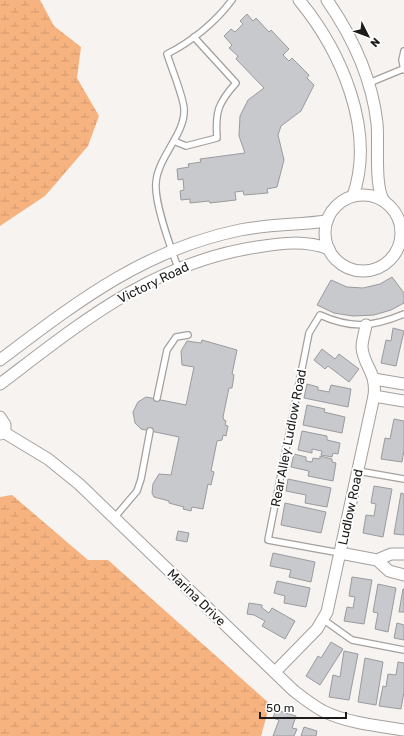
<svg xmlns="http://www.w3.org/2000/svg" width="404" height="736" font-family="Rubik,sans-serif">
	<defs>
		<pattern id="wetland-marsh" width="20" height="14" patternUnits="userSpaceOnUse"><rect width="20" height="14" fill="#f6b380"/><path d="M1 5h8M5 5V1M11 12h8M15 12V8" fill="none" stroke="#d2996e"/></pattern>
	</defs>
	<rect width="100%" height="100%" fill="#f7f3f0"/>
	<!-- wetland -->
	<g fill="url(#wetland-marsh)">
		<path d="M0 0H40L54 26 81 47 77 78 99 116 88 146 45 196 0 226Z"/>
		<path d="M12 495 88 560H108L270 704 261 736H0V497Z"/>
	</g>
	<!-- building -->
	<g fill="#c8c9cd" stroke="#999b9e">
		<path d="M247 14 253 21 256 18 269 32 271 30 289 49 283 55 289 61 292 58 309 75 307 78 314 85 301 111 281 126 278 135 284 160 277 187 267 189 268 193 244 195 243 191 235 192 236 200 210 203 209 201 190 203V199L181 200 180 191 184 190 183 179 178 180 177 169 189 167 188 164 201 162 200 159 245 153 239 136 240 116 248 100 264 88 236 59 238 56 229 48 232 45 224 36 231 29 235 32 243 24 240 21Z"/>
		<path d="M392 277 404 293V303L391 310 374 315 353 316 334 313 317 305 331 280 347 287 363 288 380 284Z"/>
		<path d="M393 328 404 331 396 366 381 363 386 340 391 341Z"/>
		<path d="M202 340 237 350 232 374 234 375 232 388H229L223 417 224 420 226 421 225 425 228 426 226 436 223 435 222 440 217 441 211 471 214 472 211 485 208 484 203 509 192 507 191 511 183 509 184 507 169 503V501L154 497 152 493 153 484 159 474 171 475 179 437 141 429 135 423 133 412 138 402 146 397 186 405 194 367 182 365 181 351 187 341 201 343Z"/>
		<path d="M322 349 335 359 339 354 359 369 349 382 328 366 325 369 314 360Z"/>
		<path d="M307 384 318 387V390L329 392 331 385 351 389 348 407 304 398Z"/>
		<path d="M307 405 325 409 324 412 345 417 342 433 303 425Z"/>
		<path d="M394 419 404 421V450L402 462 381 459 385 438 390 439Z"/>
		<path d="M302 431 327 436V440L340 443 338 454 333 453 332 457 321 455 322 451 312 449V453L298 450Z"/>
		<path d="M294 454 306 457V461L312 462 313 458 320 459V456L332 459V462L336 463 333 481 308 476 309 471 291 467Z"/>
		<path d="M288 479 331 488 327 507 305 503 306 495 286 491Z"/>
		<path d="M374 486 392 489 383 537 363 533 366 515 374 516 376 504 371 503Z"/>
		<path d="M401 493 404 494V535L394 534Z"/>
		<path d="M285 503 326 512 321 533 281 525Z"/>
		<path d="M178 531 189 533 187 542 176 540Z"/>
		<path d="M273 553 315 562 311 582 289 577 291 570 270 566Z"/>
		<path d="M352 577 372 580 364 624 344 621 347 607 353 608 355 597 349 596Z"/>
		<path d="M277 581 310 588 306 607 284 603 285 596 274 593Z"/>
		<path d="M378 584 396 588 388 632 375 629 378 613 373 612Z"/>
		<path d="M403 589H404V612H399Z"/>
		<path d="M249 603 262 605V608L269 613 272 608 295 621 285 639 262 626 265 621 254 615 247 614Z"/>
		<path d="M397 623 404 625V640L394 638Z"/>
		<path d="M331 642 343 649 320 685 306 676 318 656 321 658Z"/>
		<path d="M344 651 358 654 349 700 329 697 333 675 340 677Z"/>
		<path d="M365 658 383 662 376 705 358 702Z"/>
		<path d="M398 662 404 663V692L401 709 379 706 383 686 386 687 388 674 396 675Z"/>
		<path d="M276 710 296 716 292 728 297 729 294 736H273L279 720 273 718Z"/>
		<path d="M304 727 317 731 316 736H301Z"/>
	</g>
	<g fill="none" stroke-linecap="round" stroke-linejoin="round">
		<defs>
			<g id="lane">
				<path d="M404 51 402 60 404 70"/>
				<path d="M369 83 403 69"/>
				<path d="M174 141 186 146 217 138C215 112 218 103 236 83L194 37"/>
				<path d="M178 268C171 248 154 203 156 183 157 158 186 133 184 109 184 98 171 67 167 54 191 42 216 22 232 0"/>
				<path d="M157 398 167 350 176 337 188 335"/>
				<path d="M358 471 404 479"/>
				<path d="M115 517 137 491 141 479 150 431"/>
				<path d="M340 553 268 540 309 333 320 315C351 329 373 327 404 314"/>
				<path d="M324 620 352 640 404 650"/>
			</g>
			<g id="street">
				<path d="M299 0C341 51 376 130 353 196"/>
				<path d="M327 0C352 36 372 79 377 123 379 143 374 187 384 201"/>
				<circle cx="363" cy="233" r="38"/>
				<path d="M0 360C77 302 143 250 240 230 269 224 298 225 327 221"/>
				<path d="M374 379 404 384"/>
				<path d="M0 384C82 322 152 263 257 247 282 243 305 240 329 249"/>
				<path d="M374 396 404 401"/>
				<path d="M0 417 5 425V433"/>
				<path d="M0 434 5 433 48 459 79 484 293 690C302 697 312 705 323 711 347 723 378 726 404 730"/>
				<path d="M340 553 377 560 389 571 404 575"/>
				<path d="M377 560 391 554H404"/>
				<path d="M275 672 317 629 327 612 374 396C377 371 363 366 362 347 362 340 365 332 366 325"/>
			</g>
		</defs>
		<!-- lane casing -->
		<use href="#lane" stroke="#a4a09e" stroke-width="8"/>
		<!-- street casing -->
		<use href="#street" stroke="#a4a09e" stroke-width="13"/>
		<!-- lane -->
		<use href="#lane" stroke="#fff" stroke-width="5.5"/>
		<!-- street -->
		<use href="#street" stroke="#fff" stroke-width="11"/>
	</g>
	<g text-anchor="middle" stroke-width="4" stroke-linejoin="round" paint-order="stroke">
		<!-- street labels -->
		<g font-size="13" fill="#1d1c1b" stroke="#fff">
			<text transform="translate(153 282) rotate(-26)" y="5">Victory Road</text>
			<text transform="translate(288 438) rotate(-79)" y="5">Rear Alley Ludlow Road</text>
			<text transform="translate(350 507) rotate(-78)" y="5">Ludlow Road</text>
			<text transform="translate(197 597) rotate(44)" y="5">Marina Drive</text>
		</g>
	</g>
	<!-- north arrow -->
	<g transform="translate(368 36) rotate(132)" stroke="#ffffff" stroke-width="3" paint-order="stroke">
	<path d="M0-3L7 15L0 10L-7 15Z" fill="#1d1c1b"/>
	<text y="-6" font-size="11" font-weight="bold" text-anchor="middle" fill="#1d1c1b">N</text>
	</g>
	<!-- scale -->
	<path d="M260 712v6h86v-6" fill="none" stroke="#1d1c1b" stroke-width="2"/>
	<text x="266" y="712" font-size="12" fill="#1d1c1b" stroke="#ffffff" stroke-width="3" paint-order="stroke">50 m</text>
</svg>
